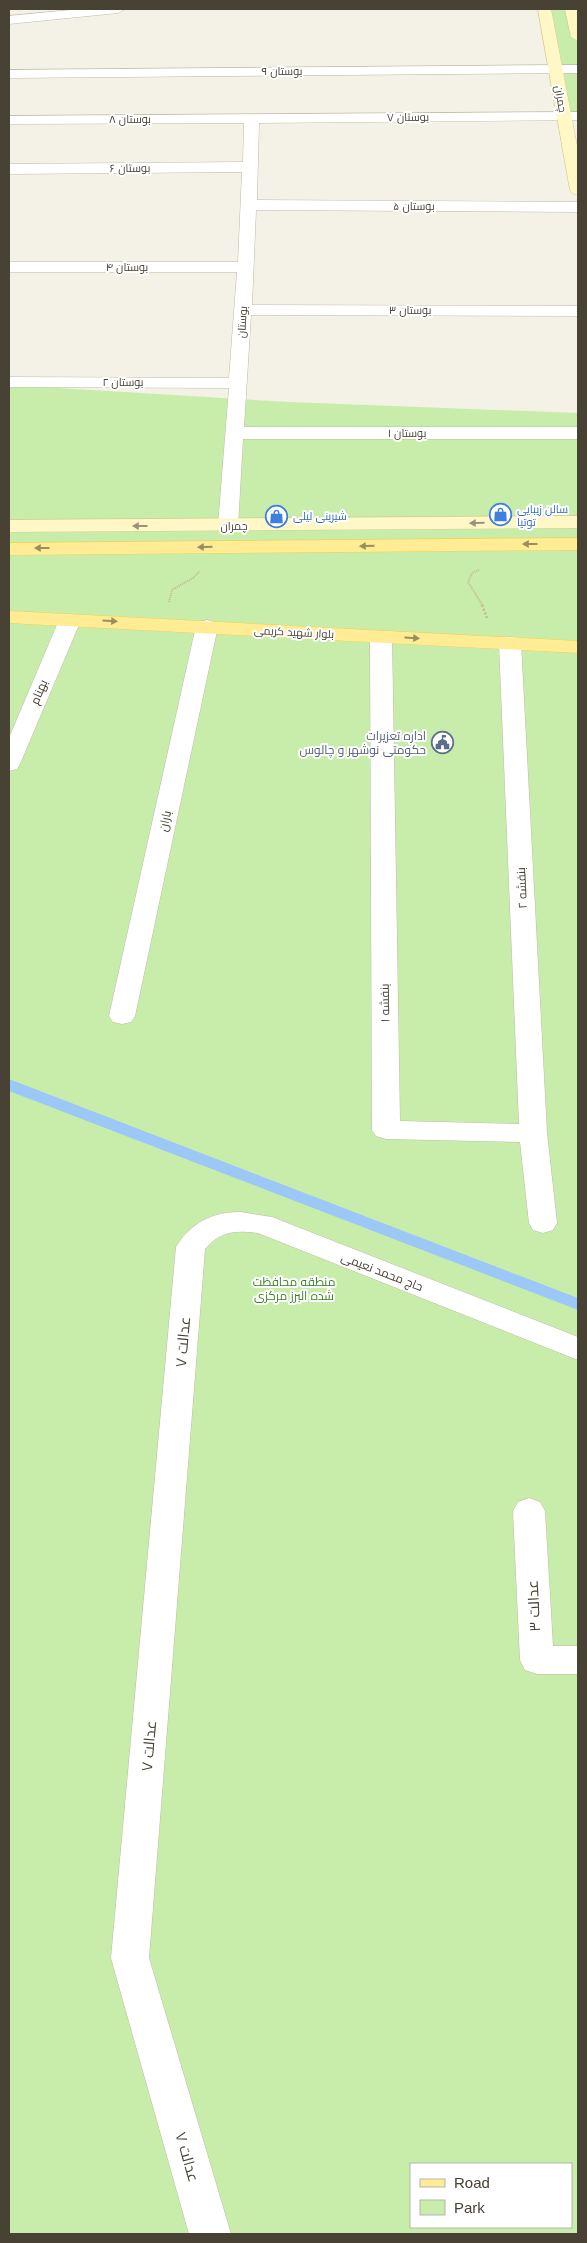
<svg xmlns="http://www.w3.org/2000/svg" width="587" height="2243" font-family="Arial,Cairo,sans-serif">
	<rect width="100%" height="100%" fill="#f4f2e6"/>
	<!-- green -->
	<g fill="#c8edaa" fill-rule="evenodd">
		<path d="M546 9H570L578 46V68L557 69Z"/>
		<path d="M558 70H578V115H565Z"/>
		<path d="M9 385 289 402 578 413V2234H9ZM411 2164H571V2227H411Z"/>
	</g>
	<g fill="none" stroke-linecap="round" stroke-linejoin="round">
		<!-- stream -->
		<path stroke="#9cc8f7" stroke-width="11" d="M9 1085 578 1304"/>
		<defs>
			<g id="street">
				<path d="M81 9H125L118 13 9 24V16Z"/>
				<path d="M578 65V73L9 78V70Z"/>
				<path d="M578 112V120L259 123 257 200 578 202V212L256 210 252 305 578 306V316L251 315 244 427H578V439H243L238 526 235 530 228 532 221 530 218 526 229 388 9 387V377L229 378 237 272H9V262H238L242 172 9 174V164L243 162 244 123 9 124V116Z"/>
				<path d="M70 614 77 616 81 620 20 764 17 769 9 771V738L59 620 63 616Z"/>
				<path d="M207 620 214 622 218 626 135 1016 131 1022 122 1024 113 1022 109 1016 196 626 200 622Z"/>
				<path d="M381 631 389 632 392 637 400 1121 519 1124 499 643 502 638 510 637 518 638 521 643 547 1133 557 1223 553 1230 543 1233 533 1230 529 1223 520 1142 386 1139 376 1136 372 1130 370 637 373 632Z"/>
				<path d="M240 1212 272 1217 578 1337V1360L258 1233C235 1230 220 1231 205 1249L149 1958 231 2234H189L111 1958 176 1247C191 1223 212 1212 240 1212Z"/>
				<path d="M529 1498 540 1502 545 1511 553 1646H578V1674H537L525 1670 520 1660 513 1511 518 1502Z"/>
			</g>
			<g id="secondary">
				<path d="M538 9H551L578 151V195L572 193 570 190Z"/>
				<path d="M565 9H578V41L571 37Z"/>
				<path d="M578 516V528L9 532V520Z"/>
			</g>
			<g id="primary">
				<path d="M578 538V550L9 555V543Z"/>
				<path d="M9 611 578 641V653L9 623Z"/>
			</g>
		</defs>
		<!-- street casing -->
		<use href="#street" stroke="#c1bba7" stroke-width="1"/>
		<!-- secondary casing -->
		<use href="#secondary" stroke="#d8cd91" stroke-width="1"/>
		<!-- primary casing -->
		<use href="#primary" stroke="#efd259" stroke-width="1"/>
		<!-- path-far1 -->
		<g stroke="#c4b997" stroke-width="2" stroke-dasharray="1 1" stroke-linecap="butt">
			<path d="M479 570 472 573 468 582 483 606"/>
			<path d="M169 602 172 590 193 578 200 571"/>
		</g>
		<!-- path -->
		<path stroke="#c4b997" stroke-width="2.5" stroke-dasharray="2 2" stroke-linecap="butt" d="M482 605 487 618"/>
		<!-- street -->
		<use href="#street" fill="#fff" fill-rule="evenodd"/>
		<!-- secondary -->
		<use href="#secondary" fill="#fff7c5" fill-rule="evenodd"/>
		<!-- primary -->
		<use href="#primary" fill="#ffec94" fill-rule="evenodd"/>
	</g>
	<!-- one-way arrows -->
	<defs><path id="oneway-solid" d="M-6-.8H1V-3.2L6.5 0L1 3.2V.8H-6Z" transform="scale(1.25)"/></defs>
	<g fill="#9a9375">
		<use href="#oneway-solid" transform="translate(477 523) rotate(179)"/>
		<use href="#oneway-solid" transform="translate(140 526) rotate(-180)"/>
	</g>
	<g fill="#9a8e5f">
		<use href="#oneway-solid" transform="translate(530 544) rotate(180)"/>
		<use href="#oneway-solid" transform="translate(367 546) rotate(179)"/>
		<use href="#oneway-solid" transform="translate(205 547) rotate(179)"/>
		<use href="#oneway-solid" transform="translate(42 548) rotate(180)"/>
		<use href="#oneway-solid" transform="translate(110 621) rotate(3)"/>
		<use href="#oneway-solid" transform="translate(412 638) rotate(3)"/>
	</g>
	<!-- icons -->
	<defs>
		<symbol id="shop-ring" viewBox="-11 -11 22 22"><circle r="9.5" fill="#fff" stroke="#3f7fe0" stroke-width="1.5"/><path d="M-5-2.5h2.3a2.7 3.5 0 0 1 5.4 0H5L5.5 6h-11ZM-1.5-2.5h3a1.5 2.3 0 0 0-3 0Z" fill="#3f7fe0"/></symbol>
		<symbol id="civic-ring" viewBox="-11 -11 22 22"><circle r="9.5" fill="#fff" stroke="#5c6f8a" stroke-width="1.5"/><path d="M-.6-6.5H3V-4.5H.6V-3L4-1V1h2V6H-6V1h2V-1L-.6-3ZM-1.2 2.5V6h2.4V2.5Z" fill="#5c6f8a"/></symbol>
	</defs>
	<g fill-rule="evenodd">
		<use href="#shop-ring" x="488" y="502" width="25" height="25"/>
		<use href="#shop-ring" x="264" y="504" width="25" height="25"/>
		<use href="#civic-ring" x="430" y="730" width="25" height="25"/>
	</g>
	<g text-anchor="middle" stroke-width="4" stroke-linejoin="round" paint-order="stroke">
		<!-- far-street labels -->
		<g font-size="11" fill="#484234" stroke="#fff">
			<text x="282" y="75">بوستان ۹</text>
			<text transform="translate(561 99) rotate(80)" y="4">چمران</text>
			<text transform="translate(408 117) rotate(-1)" y="4">بوستان ۷</text>
			<text x="130" y="123">بوستان ۸</text>
			<text transform="translate(130 168) rotate(-1)" y="4">بوستان ۶</text>
			<text x="414" y="210">بوستان ۵</text>
			<text x="127" y="271">بوستان ۴</text>
			<text x="410" y="314">بوستان ۳</text>
			<text transform="translate(242 322) rotate(-86)" y="4">بوستان</text>
			<text x="123" y="386">بوستان ۲</text>
			<text x="407" y="437">بوستان ۱</text>
			<text x="234" y="530">چمران</text>
			<text transform="translate(294 632) rotate(3)" y="4">بلوار شهید کریمی</text>
		</g>
		<!-- far-shop labels -->
		<g font-size="11" fill="#366cbe" stroke="#fff" text-anchor="start">
			<text x="517" y="513">سالن زیبایی<tspan x="517" dy="13">توتیا</tspan></text>
			<text x="293" y="520">شیرینی لیلی</text>
		</g>
		<!-- street labels -->
		<g font-size="12" fill="#484234" stroke="#fff">
			<text transform="translate(39 692) rotate(-67)" y="4">بهنام</text>
			<text transform="translate(165 821) rotate(-78)" y="4">باران</text>
			<text transform="translate(522 888) rotate(-93)" y="4">بنفشه ۲</text>
			<text transform="translate(385 1003) rotate(-91)" y="4">بنفشه ۱</text>
			<text transform="translate(382 1272) rotate(21)" y="4">حاج محمد نعیمی</text>
		</g>
		<!-- service labels -->
		<g font-size="12" fill="#4e5e75" stroke="#fff" text-anchor="end">
			<text x="426" y="740">اداره تعزیرات<tspan x="426" dy="14">حکومتی نوشهر و چالوس</tspan></text>
		</g>
		<!-- park labels -->
		<g font-size="12" fill="#3b7f22" stroke="#fff">
			<text x="294" y="1286">منطقه محافظت<tspan x="294" dy="14">شده البرز مرکزی</tspan></text>
		</g>
		<!-- near-street labels -->
		<g font-size="15" fill="#484234" stroke="#fff">
			<text transform="translate(183 1342) rotate(-85)" y="5">۷ عدالت</text>
			<text transform="translate(534 1606) rotate(-93)" y="5">عدالت ۳</text>
			<text transform="translate(149 1746) rotate(-85)" y="5">۷ عدالت</text>
			<text transform="translate(187 2157) rotate(74)" y="5">۷ عدالت</text>
		</g>
	</g>
	<!-- border -->
	<rect width="587" height="2243" fill="none" stroke="#484234" stroke-width="20"/>
	<!-- legend -->
	<rect x="410" y="2163" width="162" height="65" fill="#ffffff" stroke="#b6b3ae"/>
	<rect x="420" y="2179" width="25" height="8" fill="#ffec94" stroke="#b6b3ae"/>
	<text x="454" y="2188" font-size="15" fill="#484234">Road</text>
	<rect x="420" y="2200" width="25" height="15" fill="#c8edaa" stroke="#b6b3ae"/>
	<text x="454" y="2213" font-size="15" fill="#484234">Park</text>
</svg>
